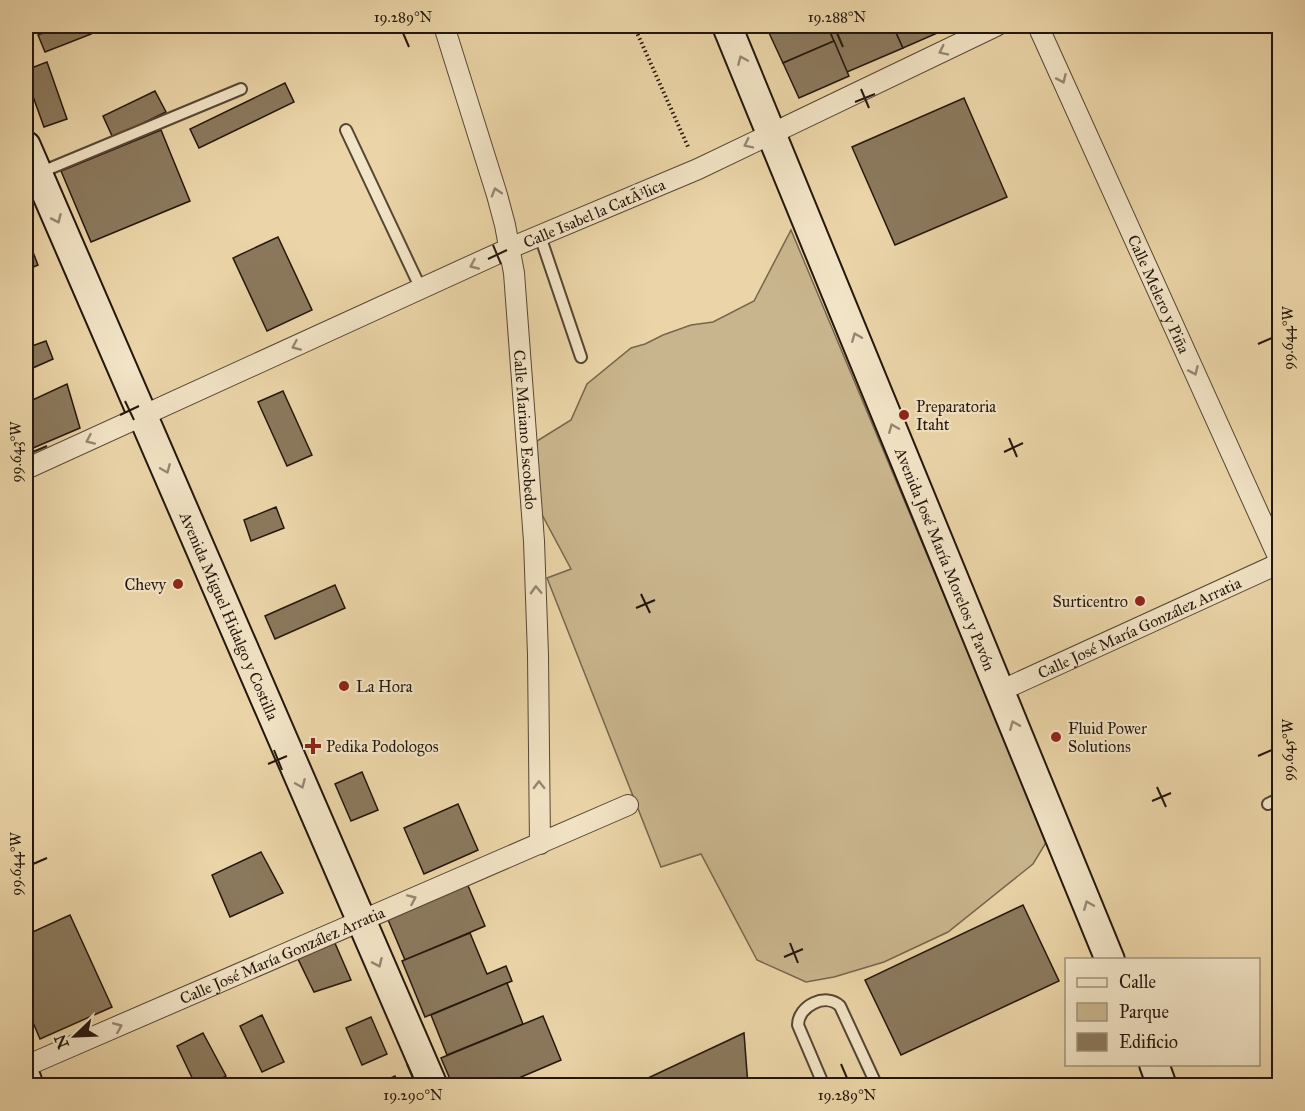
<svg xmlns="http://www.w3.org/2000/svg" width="1305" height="1111" font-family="'IM FELL Great Primer',serif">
	<rect width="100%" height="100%" fill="#ebd5a8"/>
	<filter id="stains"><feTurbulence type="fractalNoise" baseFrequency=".00333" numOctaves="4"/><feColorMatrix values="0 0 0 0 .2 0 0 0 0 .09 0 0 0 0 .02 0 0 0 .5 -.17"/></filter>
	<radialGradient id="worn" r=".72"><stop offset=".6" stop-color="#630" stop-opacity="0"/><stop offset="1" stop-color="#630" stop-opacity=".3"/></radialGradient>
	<!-- green -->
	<path fill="#c9b58d" stroke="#76664c" stroke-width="1.5" d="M791 230 1047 841 1033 864 948 932 884 962 834 977 806 982 757 960 701 854 661 867 547 578 571 569 539 509 537 441 571 420 587 384 631 348 645 344 663 335 691 325 713 322 754 301Z"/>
	<!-- building -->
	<g fill="#8b795d" stroke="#24160c" stroke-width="1.5">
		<path d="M61 26H88L91 34 45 52 38 35Z"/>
		<path d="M785 26H827L834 41 783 63 769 33Z"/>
		<path d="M836 26H851L853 29 861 26H893L903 48 847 72 829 29Z"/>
		<path d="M893 26H951V27L903 48Z"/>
		<path d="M834 41 849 76 799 98 783 63Z"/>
		<path d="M47 62 67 119 44 127 26 77V70Z"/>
		<path d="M285 83 294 102 199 148 190 129Z"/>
		<path d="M155 91 166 112 113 138 103 116Z"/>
		<path d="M964 98 1007 197 895 245 852 147Z"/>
		<path d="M161 130 190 201 91 242 61 171Z"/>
		<path d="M278 237 312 310 267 331 233 258Z"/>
		<path d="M29 242 38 265 26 270V243Z"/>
		<path d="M46 341 53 359 26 371V348Z"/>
		<path d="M67 384 80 428 26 451V403Z"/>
		<path d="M283 391 312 455 287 466 258 402Z"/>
		<path d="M276 507 284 528 251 541 244 520Z"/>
		<path d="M335 585 345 608 275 639 265 616Z"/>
		<path d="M362 772 378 810 351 821 335 784Z"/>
		<path d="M458 804 478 850 424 874 404 828Z"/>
		<path d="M261 852 283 893 230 917 212 875Z"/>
		<path d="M466 881 485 926 405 960 386 915Z"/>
		<path d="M1023 905 1059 981 901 1055 865 980Z"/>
		<path d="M70 915 112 1007 40 1039 26 1006V935Z"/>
		<path d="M470 933 487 974 506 966 512 981 425 1017 402 961Z"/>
		<path d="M334 941 351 980 314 992 298 959Z"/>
		<path d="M507 983 523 1024 447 1055 431 1015Z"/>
		<path d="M262 1015 284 1062 262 1072 240 1026Z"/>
		<path d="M543 1016 561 1060 500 1086H453L441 1058Z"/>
		<path d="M371 1017 387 1054 362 1065 346 1028Z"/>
		<path d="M203 1033 226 1076 208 1086H196L177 1046Z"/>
		<path d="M744 1033 748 1086H631Z"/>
		<path d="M395 1076 399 1086H373Z"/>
	</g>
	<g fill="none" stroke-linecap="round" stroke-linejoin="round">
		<defs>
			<g id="lane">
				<path d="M346 130 421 289"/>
				<path d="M39 173 241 89"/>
				<path d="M540 236 581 357"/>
				<path d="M1268 804 1280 798"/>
				<path d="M824 1086 798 1025C798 1006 826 992 840 1006L877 1086"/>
			</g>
			<g id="street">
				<path id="s1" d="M444 26 497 195 505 225 514 273 534 541 538 655 540 844"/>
				<path id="s2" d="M1038 26 1280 561"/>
				<path d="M26 469 510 248 698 169 996 26"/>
				<path id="s3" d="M1000 691 1280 563"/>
				<path id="s4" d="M26 1066 628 805"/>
			</g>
			<g id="secondary">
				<path id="s5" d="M727 26 1110 960"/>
				<path id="s6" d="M26 146 433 1086"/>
				<path d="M1154 1064 1162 1086"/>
				<path d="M26 1078 29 1086"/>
			</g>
		</defs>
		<!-- lane casing -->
		<use href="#lane" stroke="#564633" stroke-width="14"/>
		<!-- street casing -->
		<use href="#street" stroke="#564633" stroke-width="22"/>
		<!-- secondary casing -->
		<use href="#secondary" stroke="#24160c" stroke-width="32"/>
		<!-- path -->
		<path stroke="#24160c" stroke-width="4" stroke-dasharray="1.5 3" stroke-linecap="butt" d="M634 26 689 149"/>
		<!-- lane -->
		<use href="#lane" stroke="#f2e4c6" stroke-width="10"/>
		<!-- street -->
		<use href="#street" stroke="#f2e4c6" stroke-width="20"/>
		<!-- secondary -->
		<use href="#secondary" stroke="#f2e4c6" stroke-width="28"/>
	</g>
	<!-- one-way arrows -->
	<defs><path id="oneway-chevron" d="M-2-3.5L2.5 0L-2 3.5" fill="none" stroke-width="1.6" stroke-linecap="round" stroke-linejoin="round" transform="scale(1.5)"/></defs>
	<g stroke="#958772">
		<use href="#oneway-chevron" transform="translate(943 51) rotate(154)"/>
		<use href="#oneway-chevron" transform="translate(742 60) rotate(-113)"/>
		<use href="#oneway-chevron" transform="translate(1062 79) rotate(66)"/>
		<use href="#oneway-chevron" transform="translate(748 144) rotate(154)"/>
		<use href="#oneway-chevron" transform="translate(496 192) rotate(-107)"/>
		<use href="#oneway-chevron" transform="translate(57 219) rotate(66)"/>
		<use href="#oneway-chevron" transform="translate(474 265) rotate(156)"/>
		<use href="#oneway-chevron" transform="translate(856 337) rotate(-112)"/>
		<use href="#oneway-chevron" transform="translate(296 346) rotate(156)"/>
		<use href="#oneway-chevron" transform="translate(1194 371) rotate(66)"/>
		<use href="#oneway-chevron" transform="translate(893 428) rotate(-112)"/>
		<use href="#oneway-chevron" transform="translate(90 440) rotate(156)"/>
		<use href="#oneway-chevron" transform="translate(166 469) rotate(67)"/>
		<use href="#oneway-chevron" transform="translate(536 590) rotate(-92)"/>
		<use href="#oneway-chevron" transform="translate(1014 725) rotate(-112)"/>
		<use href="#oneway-chevron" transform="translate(301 784) rotate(67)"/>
		<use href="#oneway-chevron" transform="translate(539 785) rotate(-91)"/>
		<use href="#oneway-chevron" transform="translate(412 899) rotate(-24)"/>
		<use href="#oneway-chevron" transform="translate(1088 905) rotate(-112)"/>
		<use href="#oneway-chevron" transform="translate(378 963) rotate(66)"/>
		<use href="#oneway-chevron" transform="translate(118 1027) rotate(-23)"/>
	</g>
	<!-- ticks -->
	<path fill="none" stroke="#24160c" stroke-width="2" d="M403 33 409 47M837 33 843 47M861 89 869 108M855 102 875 94M493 245 501 264M488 259 507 250M1258 344 1272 338M125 401 134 420M120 415 139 406M1009 438 1017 457M33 452 47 446M1004 452 1023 443M641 594 650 613M636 608 655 600M274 750 282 770M1258 756 1272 750M268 764 287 756M1157 787 1166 807M1152 801 1171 793M33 864 47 858M790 943 798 963M784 957 803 949M407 1064 413 1078M841 1064 847 1078"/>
	<!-- markers -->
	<g fill="#8f2418" stroke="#f2e4c6" stroke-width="2">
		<circle cx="904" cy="415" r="6"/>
		<circle cx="178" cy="584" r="6"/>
		<circle cx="1140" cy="601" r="6"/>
		<circle cx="344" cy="686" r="6"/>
		<circle cx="1056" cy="737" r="6"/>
		<path d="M310 737h6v6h6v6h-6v6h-6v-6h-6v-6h6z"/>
	</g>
	<g text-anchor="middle" stroke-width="4.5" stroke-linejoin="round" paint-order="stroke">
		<!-- street labels -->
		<g font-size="16" fill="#24160c" stroke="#f2e4c6">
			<text transform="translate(594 213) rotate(-23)" y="6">Calle Isabel la CatÃ³lica</text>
			<text dy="6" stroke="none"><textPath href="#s2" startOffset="294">Calle Melero y Piña</textPath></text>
			<text dy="6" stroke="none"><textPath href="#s1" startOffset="414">Calle Mariano Escobedo</textPath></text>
			<text dy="6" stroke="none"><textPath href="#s5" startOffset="576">Avenida José María Morelos y Pavón</textPath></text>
			<text dy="6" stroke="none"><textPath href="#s6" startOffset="512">Avenida Miguel Hidalgo y Costilla</textPath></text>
			<text dy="6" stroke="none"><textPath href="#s3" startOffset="153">Calle José María González Arratia</textPath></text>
			<text dy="6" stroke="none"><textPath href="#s4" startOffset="279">Calle José María González Arratia</textPath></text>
		</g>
		<!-- poi labels -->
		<g font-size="16" fill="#24160c" stroke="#f2e4c6" text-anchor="start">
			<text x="916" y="412">Preparatoria<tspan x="916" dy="18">Itaht</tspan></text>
			<text x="166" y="590" text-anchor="end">Chevy</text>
			<text x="1128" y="607" text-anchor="end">Surticentro</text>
			<text x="356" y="692">La Hora</text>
			<text x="1068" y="734">Fluid Power<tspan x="1068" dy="18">Solutions</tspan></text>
			<text x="326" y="752">Pedika Podologos</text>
		</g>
	</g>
	<!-- margin -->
	<rect width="1305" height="1111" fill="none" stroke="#ebd5a8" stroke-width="66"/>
	<!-- legend -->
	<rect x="1065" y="958" width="195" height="108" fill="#f2e4c6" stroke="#a0927c" stroke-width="1.5"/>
	<rect x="1077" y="978" width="30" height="9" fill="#f2e4c6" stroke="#a0927c" stroke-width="1.5"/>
	<text x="1119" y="988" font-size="18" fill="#24160c">Calle</text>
	<rect x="1077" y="1003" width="30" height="18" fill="#c9b58d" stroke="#a0927c" stroke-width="1.5"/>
	<text x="1119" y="1018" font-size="18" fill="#24160c">Parque</text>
	<rect x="1077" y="1033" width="30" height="18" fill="#8b795d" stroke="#a0927c" stroke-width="1.5"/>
	<text x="1119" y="1048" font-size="18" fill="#24160c">Edificio</text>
	<!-- north arrow -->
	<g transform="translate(75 1036) rotate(247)" stroke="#f2e4c6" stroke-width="4.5" paint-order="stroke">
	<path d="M0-4.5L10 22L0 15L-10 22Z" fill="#24160c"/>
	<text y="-9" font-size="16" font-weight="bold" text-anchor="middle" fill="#24160c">N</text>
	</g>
	<rect x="33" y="33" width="1239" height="1045" fill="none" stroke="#24160c" stroke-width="2"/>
	<g font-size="15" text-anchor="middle" fill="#24160c">
		<text x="403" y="22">19.289°N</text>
		<text x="837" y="22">19.288°N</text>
		<text transform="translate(1288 338) rotate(-90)" y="5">99.644°W</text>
		<text transform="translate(16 452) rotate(-90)" y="5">99.643°W</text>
		<text transform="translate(1288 750) rotate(-90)" y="5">99.645°W</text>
		<text transform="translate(16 864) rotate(-90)" y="5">99.644°W</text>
		<text x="413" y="1100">19.290°N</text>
		<text x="847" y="1100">19.289°N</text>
	</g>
	<rect width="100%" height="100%" filter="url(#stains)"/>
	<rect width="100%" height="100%" fill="url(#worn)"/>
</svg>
